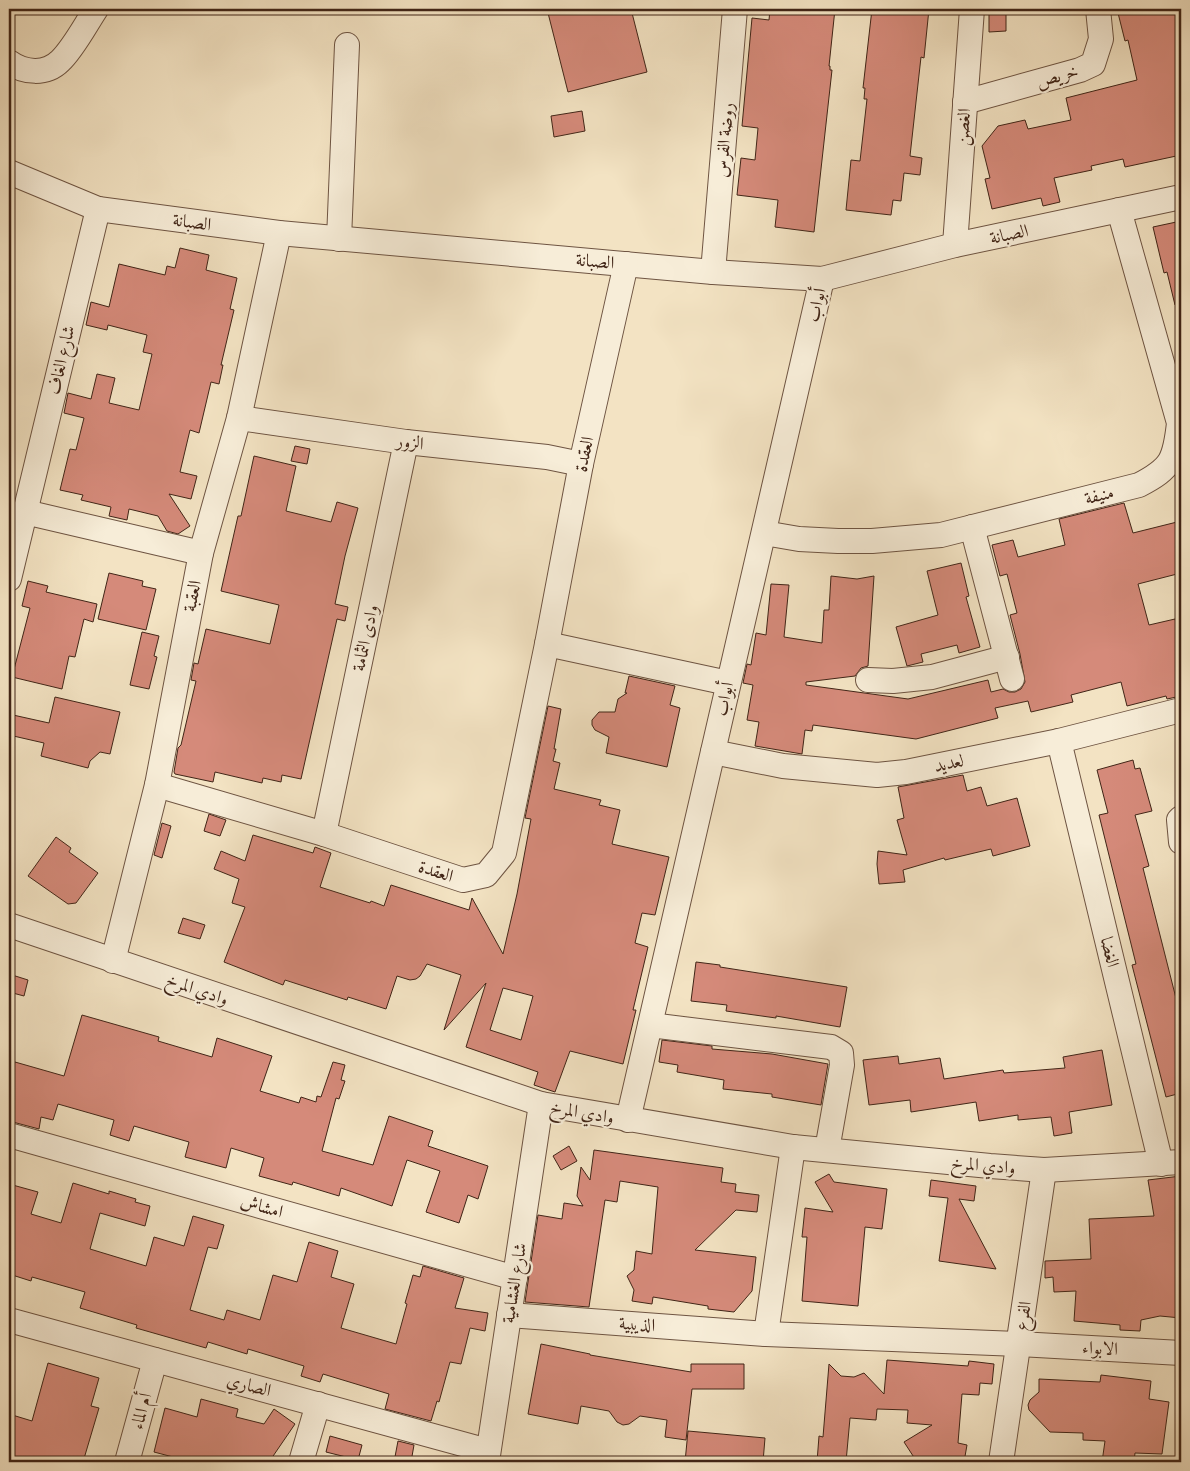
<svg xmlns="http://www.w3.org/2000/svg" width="1190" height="1471" font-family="Alegreya,Amiri,serif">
	<rect width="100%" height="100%" fill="#f3e3c3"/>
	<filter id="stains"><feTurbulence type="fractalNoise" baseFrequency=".004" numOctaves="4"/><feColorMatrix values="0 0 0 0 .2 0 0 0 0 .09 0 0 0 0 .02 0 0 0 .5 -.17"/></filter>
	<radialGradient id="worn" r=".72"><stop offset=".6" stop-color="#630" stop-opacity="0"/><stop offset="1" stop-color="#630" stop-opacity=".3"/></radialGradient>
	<!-- building -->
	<g fill="#d58a7a" stroke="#412517" fill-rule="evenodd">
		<path d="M547 9H631L647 72 568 92Z"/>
		<path d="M770 9H835L829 66H830V70H832L814 232 775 227 778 200 737 195 741 158 755 160 758 128 742 126 752 18 769 20Z"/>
		<path d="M872 9H929L924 58 921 57 910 156 922 158 920 175 904 173 901 201 893 200 891 215 846 210 851 160 860 161 867 99H864L865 88H863Z"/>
		<path d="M989 9H1006V31L989 32Z"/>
		<path d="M1117 9H1181V155L1125 167 1123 159 1091 166 1092 170 1054 178 1060 202 1043 206 1041 198 992 209 985 179 990 178 982 146 998 126 1025 120 1028 129 1071 120 1066 98 1137 80 1128 40 1125 41Z"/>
		<path d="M582 111 585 131 554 137 551 116Z"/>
		<path d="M1181 221V305H1175L1167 272 1164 273 1153 227Z"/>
		<path d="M180 248 209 255 206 270 237 278 230 309 234 310 221 365H223L219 384 211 382 199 433 190 430 180 472 197 476 191 499 169 494 190 526 178 534 167 531 158 516 129 509 127 520 109 516 111 507 81 500 83 495 60 490 70 449 76 450 84 418 64 413 68 393 91 399 97 374 115 378 109 403 139 410 152 354 143 352 147 335 108 325 107 330 86 325 91 302 109 307 119 264 165 275 167 266 175 268Z"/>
		<path d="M295 446 310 449 307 464 291 461Z"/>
		<path d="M254 456 296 466 286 511 331 522 337 502 358 508 345 556 335 604 348 607 345 621 337 619 301 779 282 775 281 782 263 778 262 783 215 772 213 782 175 774 174 772 178 748 181 745 196 681 191 680 194 663 198 664 206 629 270 644 279 605 221 591 238 516H241Z"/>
		<path d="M1124 503 1133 533 1181 521V573L1138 584 1149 625 1175 619 1181 644V696L1167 699 1166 696 1127 706 1121 682 1071 695 1073 702 1031 712 1028 701 995 708 998 718 916 739 813 725 812 731 805 730 802 754 755 746 759 722 747 720 753 685 743 683 747 664 751 665 756 633 766 635 771 584 789 585 784 637 822 643 824 610H829L831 576 857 579 874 576 868 666 861 668 855 676 806 682V685L908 699 988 680 991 692 1003 689 1009 692H1015L1021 689 1025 682 1020 654 1010 615 1017 613 1007 574 1000 576 992 545 1013 540 1018 557 1065 545 1059 519Z"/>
		<path d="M961 563 969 596 966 597 980 647 959 653 957 645 921 654 923 662 907 666 896 627 938 615 927 571Z"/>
		<path d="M109 573 143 581 142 586 156 589 146 630 98 619Z"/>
		<path d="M28 581 48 586 46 592 97 604 93 622 84 619 75 657 69 656 62 689 12 677 30 608 22 606Z"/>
		<path d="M142 632 159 636 154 656 157 657 149 689 130 685Z"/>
		<path d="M629 676 675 686 670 705 680 708 667 767 606 753 609 737 595 730 592 725V720L599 712H615L618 699 627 693H625Z"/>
		<path d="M55 697 120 712 110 754 100 752 90 761 88 768 41 756 44 743 9 735 13 715 49 723Z"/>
		<path d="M548 706 561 709 554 749H556L553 761 560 763 554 789 601 800 599 805 620 810 612 844 669 857 655 915 642 913 635 943 648 947 633 1010H636L623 1064 570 1051 555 1092 534 1085 538 1072 466 1047 486 983 444 1030 461 975 427 964 420 976 416 979 410 980 397 976 386 1009 348 997 347 1000 285 980 283 985 224 962 245 907 232 903 239 879 214 869 221 851 245 861 253 835 313 853 315 847 331 853 320 887 370 903 371 901 384 906 391 885 469 910 472 898 503 954 517 894 531 819 525 818ZM503 988 533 996 521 1040 490 1030Z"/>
		<path d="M1133 760 1135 769 1140 768 1152 811 1135 815 1149 866 1143 868 1181 1018V1093L1166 1097 1132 965 1136 964 1099 815 1108 813 1097 770Z"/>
		<path d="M963 775 967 791 981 787 987 806 1017 798 1030 846 993 856 991 849 945 860 944 858 903 870 905 882 879 884 877 864 878 851 907 855 897 820 904 818 898 787Z"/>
		<path d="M209 814 226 820 220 836 204 831Z"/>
		<path d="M162 823 171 826 162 858 154 855Z"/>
		<path d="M56 837 71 848 69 852 98 873 76 903 68 904 28 876Z"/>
		<path d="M183 918 205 925 200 939 178 933Z"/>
		<path d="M696 962 720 965V967L847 987 840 1027 776 1016V1018L726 1011 727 1005 691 1001Z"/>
		<path d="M9 974 28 980 24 996 9 992Z"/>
		<path d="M82 1015 159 1037 158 1041 212 1057 217 1038 272 1056 260 1091 299 1103 301 1097 316 1102 317 1096 321 1097 333 1062 345 1065 341 1080 345 1081 339 1099 336 1098 322 1151 373 1165 389 1116 433 1131 428 1146 488 1166 478 1199 468 1195 459 1223 426 1212 440 1171 407 1160 392 1206 341 1188 339 1196 293 1182 292 1185 259 1176 264 1158 231 1148 226 1168 185 1157 189 1142 134 1126 129 1141 110 1135 114 1120 58 1104 53 1120 41 1117 39 1129 9 1121V1083L15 1062 64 1076Z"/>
		<path d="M662 1040 712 1046V1049L772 1054 828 1064 821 1105 772 1097V1094L723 1089 724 1080 677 1072 678 1065 659 1062Z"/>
		<path d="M1102 1050 1112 1105 1069 1112 1072 1133 1054 1136 1051 1117 1018 1120V1115L979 1121 976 1102 911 1112 910 1100 869 1105 863 1060 898 1056 899 1064 940 1058 944 1079 1003 1070 1004 1073 1065 1068 1063 1057Z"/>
		<path d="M569 1146 577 1161 561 1170 553 1156Z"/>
		<path d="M594 1150 723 1168 721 1182 736 1184 735 1192 759 1195 757 1212 736 1210 695 1250 756 1257 752 1291 734 1312 708 1309V1306L653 1297 652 1304 632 1301 634 1290 627 1276 634 1270 636 1251 652 1254 658 1187 620 1181 617 1202 605 1200 589 1307 525 1302 538 1215 562 1219 564 1203 583 1206 577 1196 581 1167 590 1180Z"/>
		<path d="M829 1174 834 1182 887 1189 882 1229 865 1227 858 1306 802 1301 807 1237H802L805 1208 833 1212 815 1182Z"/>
		<path d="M1181 1176V1318L1160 1316 1141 1320 1140 1331 1120 1330V1325L1074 1321 1076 1291 1054 1292 1053 1277 1045 1278V1261L1091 1259 1089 1219 1154 1216 1148 1180Z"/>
		<path d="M931 1180 976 1186 974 1201 959 1199 996 1269 939 1261 948 1198 929 1196Z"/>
		<path d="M73 1183 109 1194V1191L136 1199 135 1202 150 1206 145 1226 100 1213 90 1249 146 1266 154 1237 184 1246 193 1216 224 1225 217 1249 208 1247 190 1310 224 1320 227 1310 260 1320 273 1275 297 1282 309 1242 338 1251 331 1277 354 1284 341 1328 396 1344 407 1304 405 1303 413 1275 420 1277 423 1266 464 1278 455 1308 488 1313 485 1331 470 1328 461 1364 450 1362 439 1402 437 1401 431 1421 385 1409 389 1394 323 1374 320 1382 301 1376 304 1366 248 1349 247 1354 208 1342 206 1348 136 1328 137 1325 80 1308 85 1292 32 1277 31 1281 9 1274V1184L38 1192 31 1214 61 1223Z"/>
		<path d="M541 1344 590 1354V1355L691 1372V1364H744V1389H692L686 1440 665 1437 667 1420 640 1416 629 1424 623 1425 617 1422 609 1411 581 1406 578 1424 528 1414Z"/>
		<path d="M887 1360 968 1366 969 1361 994 1364 992 1384 980 1383 979 1395 962 1394 958 1443 967 1445 964 1462H917L904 1442 932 1425 907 1423 908 1410 877 1409 876 1420 850 1418 846 1462H817L819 1436 823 1437 829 1364 841 1376 854 1377 864 1373 884 1394Z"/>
		<path d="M48 1363 99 1378 91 1406 99 1408 83 1462H9V1414L32 1421Z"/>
		<path d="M1101 1375 1151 1381 1149 1399 1169 1402 1162 1454 1135 1453 1134 1462H1102L1105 1441 1083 1440V1433L1050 1432 1029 1410 1028 1405 1030 1400 1039 1392V1379L1100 1382Z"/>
		<path d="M201 1399 238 1409 236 1417 264 1424 274 1409 295 1424 269 1462H192L154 1452 165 1408 197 1417Z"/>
		<path d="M688 1431 765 1438 763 1462H685Z"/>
		<path d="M330 1436 362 1445 358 1460 326 1452Z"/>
		<path d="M398 1441 414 1445 411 1462H394Z"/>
	</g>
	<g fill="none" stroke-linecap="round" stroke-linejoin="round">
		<defs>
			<g id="minor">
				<path d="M9 62C24 73 46 75 60 61 73 49 86 24 96 9"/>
				<path d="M965 102 1080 70 1093 64 1101 39 1098 9"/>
				<path d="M9 172 98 209 279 233 713 272 822 279 955 245 1181 197"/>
				<path d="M339 239 347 45"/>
				<path d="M955 245 972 9"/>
				<path d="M713 272 735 9"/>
				<path d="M239 418 406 442 547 457 581 464"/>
				<path d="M25 512 201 553"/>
				<path d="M972 527 1012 679"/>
				<path d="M764 533 799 539 838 541H872L941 535 1139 485C1172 468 1175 459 1179 423L1119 210"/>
				<path d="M9 579 98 209"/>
				<path d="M547 644 728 683"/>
				<path d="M868 680 893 681 932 677 1007 657"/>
				<path d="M1059 741 1161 1164"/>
				<path d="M713 752 783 766 877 775 906 772 1059 741 1181 710"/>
				<path d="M157 785 324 834 463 880 486 875 504 853 547 644 581 464 626 264"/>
				<path d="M1181 818 1179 820 1181 842"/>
				<path d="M324 834 406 442"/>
				<path d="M9 925 541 1104 793 1147 990 1166 1044 1170 1181 1162"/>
				<path d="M113 961 157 785 201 553 239 418 279 233"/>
				<path d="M650 1025 831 1047 841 1053 842 1065 827 1150"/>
				<path d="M628 1120 822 279"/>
				<path d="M9 1135 515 1278"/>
				<path d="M509 1315 766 1334 1019 1344 1181 1353"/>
				<path d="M9 1320 488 1451"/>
				<path d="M766 1334 793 1147"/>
				<path d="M127 1462 155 1360"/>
				<path d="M301 1462 318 1404"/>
				<path d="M487 1462 541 1104"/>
				<path d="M1001 1462 1044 1170"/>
			</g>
		</defs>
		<!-- minor casing -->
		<use href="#minor" stroke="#6e5442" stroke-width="26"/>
		<!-- minor -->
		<use href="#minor" stroke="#f7edd8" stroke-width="24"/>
	</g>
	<g text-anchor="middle" stroke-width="4.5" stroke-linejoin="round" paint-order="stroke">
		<!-- street labels -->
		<g font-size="18" fill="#412517" stroke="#f7edd8">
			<text transform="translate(1057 76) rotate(-16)" y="6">خريص</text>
			<text transform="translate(963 127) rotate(-86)" y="6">الغصن</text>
			<text transform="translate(724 140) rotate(-85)" y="6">روضة الفرس</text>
			<text transform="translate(192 222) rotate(8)" y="6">الصبانة</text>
			<text transform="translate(1009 234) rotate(-12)" y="6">الصبانة</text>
			<text transform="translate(595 261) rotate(5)" y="6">الصبانة</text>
			<text transform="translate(816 305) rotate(-77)" y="6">أبواب</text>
			<text transform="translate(61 360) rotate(-77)" y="6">شارع الغاف</text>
			<text transform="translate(410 442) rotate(7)" y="6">الزور</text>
			<text transform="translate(584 454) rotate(-78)" y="6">العقدة</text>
			<text transform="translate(1099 495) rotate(-14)" y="6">منيفة</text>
			<text transform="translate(192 596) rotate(-79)" y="6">العقبة</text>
			<text transform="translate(365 638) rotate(-78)" y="6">وادى الثمامة</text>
			<text transform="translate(724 699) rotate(-78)" y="6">أبواب</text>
			<text transform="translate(949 763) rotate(-12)" y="6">لعديد</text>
			<text transform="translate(436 871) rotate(18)" y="6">العقدة</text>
			<text transform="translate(1110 952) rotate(76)" y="6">الغضا</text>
			<text transform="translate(197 989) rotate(19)" y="6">وادي المرخ</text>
			<text transform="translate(582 1112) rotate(10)" y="6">وادي المرخ</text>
			<text transform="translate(983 1165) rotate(5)" y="6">وادي المرخ</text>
			<text transform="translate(262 1206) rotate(16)" y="6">امشاش</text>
			<text transform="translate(514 1283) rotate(-81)" y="6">شارع الغشامية</text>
			<text transform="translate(1023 1316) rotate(-82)" y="6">الفرع</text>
			<text transform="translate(637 1324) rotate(4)" y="6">الذيبية</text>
			<text transform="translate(1100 1348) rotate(3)" y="6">الابواء</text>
			<text transform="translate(249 1385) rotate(15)" y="6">الصاري</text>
			<text transform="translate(141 1411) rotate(-75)" y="6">أم الماء</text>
		</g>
	</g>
	<!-- margin -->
	<rect width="1190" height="1471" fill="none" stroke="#f3e3c3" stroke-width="30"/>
	<rect x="10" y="10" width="1170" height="1451" fill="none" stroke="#412517" stroke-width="2.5"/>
	<rect x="15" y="15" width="1160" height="1441" fill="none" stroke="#412517"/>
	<rect width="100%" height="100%" filter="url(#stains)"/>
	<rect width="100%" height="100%" fill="url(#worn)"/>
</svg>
